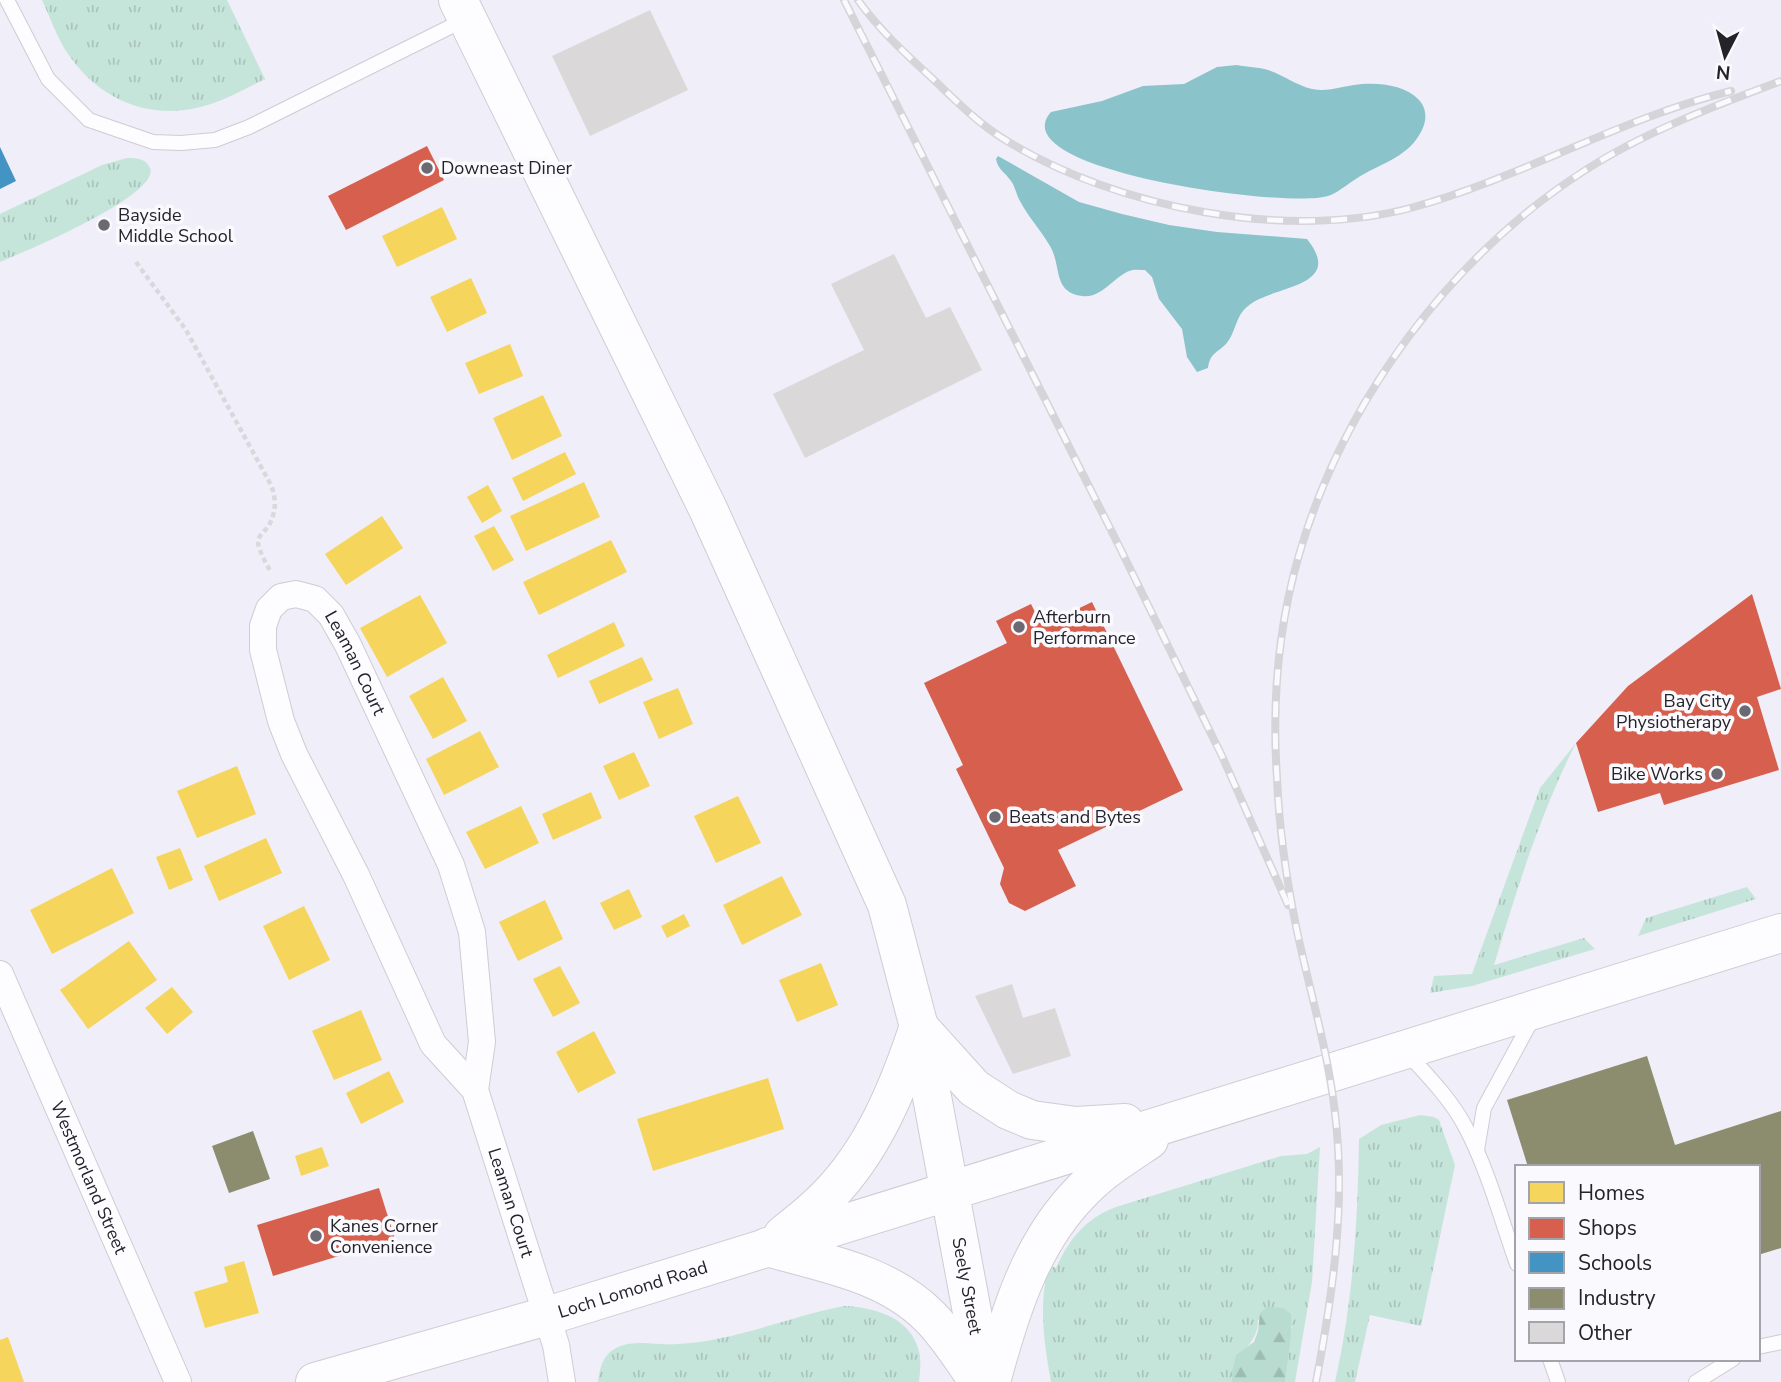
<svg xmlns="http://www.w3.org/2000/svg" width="1781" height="1382" font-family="'Nunito Sans',sans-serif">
	<defs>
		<pattern id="grass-tufts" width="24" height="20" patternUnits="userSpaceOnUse" patternTransform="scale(1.75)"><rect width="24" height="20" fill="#c6e5da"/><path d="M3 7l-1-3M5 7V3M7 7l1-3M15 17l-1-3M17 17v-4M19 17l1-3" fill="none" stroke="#aac4bb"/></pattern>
		<pattern id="forest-firs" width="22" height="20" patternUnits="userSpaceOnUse" patternTransform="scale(1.75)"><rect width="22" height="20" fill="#b8dccf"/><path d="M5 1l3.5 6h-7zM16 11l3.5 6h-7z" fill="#9ebcb2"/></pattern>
	</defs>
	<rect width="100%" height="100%" fill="#f0eef8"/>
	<!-- grass -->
	<g fill="url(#grass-tufts)">
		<path d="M42 0H227L265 79C247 88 229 98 211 104 154 123 101 102 68 54 57 38 50 17 42 0Z"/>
		<path d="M127 158C136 158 146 158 150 168 161 195 22 253 0 262V214L102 165Z"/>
		<path d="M1576 743C1540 814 1517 889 1494 965L1584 938 1595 949 1472 986 1430 993 1434 976 1472 974 1540 788Z"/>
		<path d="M1747 887 1756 899 1638 936 1646 918Z"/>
		<path d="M1420 1115 1434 1117 1439 1120 1455 1165 1421 1326 1370 1315 1355 1382H1335C1353 1302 1358 1220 1359 1139L1381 1125Z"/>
		<path d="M1320 1147 1312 1282 1295 1382H1285V1363L1292 1326 1258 1320C1259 1346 1230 1355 1232 1382H1051C1044 1342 1038 1305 1049 1265L1056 1268C1069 1239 1086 1218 1116 1207L1281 1156 1307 1154Z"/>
		<path d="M844 1306C873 1307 909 1317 918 1348 922 1359 920 1371 919 1382H598C600 1367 603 1354 618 1347 637 1339 658 1346 677 1344 736 1341 787 1317 844 1306Z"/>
	</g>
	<!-- forest -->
	<path fill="url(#forest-firs)" d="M1267 1307 1283 1308 1291 1314C1293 1336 1287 1360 1285 1382H1232V1372L1236 1355 1254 1342 1258 1331 1260 1313Z"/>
	<!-- water -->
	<g fill="#8ac3ca">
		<path d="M1237 65C1247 67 1259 67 1268 70 1283 75 1296 85 1312 89 1328 92 1339 87 1354 85 1375 82 1404 84 1419 100 1425 106 1427 116 1424 125 1414 153 1388 161 1364 174 1352 180 1340 192 1328 196 1287 209 999 170 1051 112L1102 101 1143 86 1184 84 1217 67Z"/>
		<path d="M998 156 1079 202 1122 214 1169 225 1217 232 1307 239C1346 288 1273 285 1248 306 1235 316 1236 333 1226 344 1217 353 1210 353 1208 368L1197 372 1187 357 1182 329 1159 299 1152 277 1145 270C1140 270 1134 269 1129 271 1114 277 1101 299 1082 296 1052 292 1062 266 1050 246 1041 230 1028 217 1020 201 1016 194 1015 186 1011 181 1005 172 998 170 996 159Z"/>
	</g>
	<!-- homes -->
	<g fill="#f6d55c">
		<path d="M442 207 457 239 397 267 382 236Z"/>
		<path d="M471 278 487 313 447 332 430 297Z"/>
		<path d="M510 344 523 376 479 394 465 363Z"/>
		<path d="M543 395 562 436 512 460 493 418Z"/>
		<path d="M565 452 576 474 523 501 512 478Z"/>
		<path d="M584 482 600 517 526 551 510 516Z"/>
		<path d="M488 485 502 511 482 523 467 497Z"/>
		<path d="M382 516 403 548 346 585 325 554Z"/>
		<path d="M494 526 514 560 493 571 474 536Z"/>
		<path d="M611 540 627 572 539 615 523 582Z"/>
		<path d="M420 595 447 643 387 677 360 628Z"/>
		<path d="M614 622 625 646 558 678 547 655Z"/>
		<path d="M642 657 653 680 599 704 589 681Z"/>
		<path d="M443 677 467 721 433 739 409 696Z"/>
		<path d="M678 688 693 724 659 739 643 702Z"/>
		<path d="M480 731 499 767 444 795 426 759Z"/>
		<path d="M634 752 650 786 619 800 603 766Z"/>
		<path d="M237 766 256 814 197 838 177 791Z"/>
		<path d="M591 792 602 818 553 840 542 814Z"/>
		<path d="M738 796 761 843 716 863 694 816Z"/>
		<path d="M521 806 539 843 485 869 466 832Z"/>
		<path d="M266 838 282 873 219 901 204 866Z"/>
		<path d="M180 848 193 880 169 890 156 857Z"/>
		<path d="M112 868 134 913 52 954 30 910Z"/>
		<path d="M782 876 802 915 742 945 723 905Z"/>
		<path d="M629 889 642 917 614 930 600 903Z"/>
		<path d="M545 900 563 939 518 961 499 922Z"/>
		<path d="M304 906 330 960 289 980 263 926Z"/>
		<path d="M684 914 690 926 667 938 661 926Z"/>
		<path d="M129 941 157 980 88 1029 60 990Z"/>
		<path d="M821 963 838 1005 797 1022 779 980Z"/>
		<path d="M560 966 580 1003 553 1017 533 979Z"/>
		<path d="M172 987 193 1012 167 1034 145 1008Z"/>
		<path d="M361 1010 382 1060 334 1080 312 1031Z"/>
		<path d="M594 1031 616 1073 578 1093 556 1052Z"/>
		<path d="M389 1071 404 1102 361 1124 346 1093Z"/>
		<path d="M768 1078 784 1129 653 1171 637 1119Z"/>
		<path d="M322 1147 329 1166 301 1176 295 1156Z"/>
		<path d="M244 1261 259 1313 205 1328 194 1292 228 1282 224 1267Z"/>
		<path d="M8 1337 24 1382H0V1340Z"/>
	</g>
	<!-- shops -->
	<g fill="#d6604d">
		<path d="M427 146 444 180 346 230 328 196Z"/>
		<path d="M1752 594 1781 689 1757 697 1779 770 1664 805 1660 793 1598 812 1576 743 1628 686Z"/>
		<path d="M1092 602 1183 790 1058 850 1076 886 1025 911 1009 903 1000 884 1004 868 956 769 963 765 924 683 1007 643 996 621 1031 604 1042 626Z"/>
		<path d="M379 1188 395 1239 273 1276 257 1225Z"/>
	</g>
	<!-- schools -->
	<path fill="#4393c3" d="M0 147 16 181 0 189Z"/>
	<!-- industry -->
	<g fill="#8c8c6e">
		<path d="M1647 1056 1675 1145 1781 1111V1248L1758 1255V1167H1528L1507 1100Z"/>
		<path d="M253 1131 270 1179 229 1193 212 1146Z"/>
	</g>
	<!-- building -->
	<g fill="#dbd8da">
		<path d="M650 10 688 90 590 136 552 56Z"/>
		<path d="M894 254 926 318 950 307 982 370 805 458 773 394 864 350 831 284Z"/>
		<path d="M1012 984 1023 1018 1055 1008 1071 1056 1013 1074 975 996Z"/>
	</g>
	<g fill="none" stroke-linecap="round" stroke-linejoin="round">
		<defs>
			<g id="service">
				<path d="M7 0 48 79 89 120 153 142 181 143 215 140 249 127 466 19"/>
				<path d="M1405 1051C1427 1075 1451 1099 1466 1128 1488 1170 1501 1219 1517 1264"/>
				<path d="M1477 1150 1484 1108 1534 1016"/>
				<path d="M1758 1347 1781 1342"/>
				<path d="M1550 1359 1558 1382"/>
				<path d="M1696 1382 1733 1359"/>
			</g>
			<g id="minor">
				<path id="s1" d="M0 974 178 1382"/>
				<path id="s2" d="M475 1090 433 1044 356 875 294 754 281 721 263 650V626L269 609 281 597 296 594 315 599 331 615 348 645 451 865 472 932 482 1042 475 1090 556 1345 562 1382"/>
			</g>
			<g id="secondary">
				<path id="s3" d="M458 0 708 509 887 905 919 1027 985 1382"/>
				<path d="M919 1027 974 1088 1008 1110 1032 1120 1076 1126 1125 1123"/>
				<path d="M783 1235C798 1223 814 1211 828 1196 873 1150 898 1089 918 1029"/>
				<path d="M767 1247C823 1263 887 1273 930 1317 949 1336 963 1360 979 1382"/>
				<path id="s4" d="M315 1382 547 1316 1781 933"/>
				<path d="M991 1382C1009 1315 1030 1244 1080 1193 1099 1172 1125 1156 1149 1140"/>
			</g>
		</defs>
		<!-- service casing -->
		<use href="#service" stroke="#ceccd4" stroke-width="16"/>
		<!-- minor casing -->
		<use href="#minor" stroke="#ceccd4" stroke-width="28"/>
		<!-- secondary casing -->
		<use href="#secondary" stroke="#ceccd4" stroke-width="40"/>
		<!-- path -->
		<path stroke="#d9d9dc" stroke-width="4.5" stroke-dasharray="5 3.5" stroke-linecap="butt" d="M136 262 186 330 271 485C277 500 276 515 267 528 264 532 258 536 258 542 259 552 267 564 271 573"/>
		<!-- service -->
		<use href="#service" stroke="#fdfcfe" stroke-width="14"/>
		<!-- minor -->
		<use href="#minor" stroke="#fdfcfe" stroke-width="26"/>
		<!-- secondary -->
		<use href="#secondary" stroke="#fdfcfe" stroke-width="38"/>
		<defs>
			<g id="rail">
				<path d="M844 0 1119 546 1222 756 1288 905"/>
				<path d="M858 0C879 30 907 55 934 80 957 102 980 125 1007 141 1117 208 1289 242 1414 207 1523 177 1621 118 1731 91"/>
				<path d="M1316 1382C1333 1293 1346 1204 1335 1113 1328 1051 1310 992 1297 931 1287 883 1279 827 1277 778 1272 704 1278 627 1299 555 1343 402 1450 257 1584 171 1644 132 1714 106 1781 81"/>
			</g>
		</defs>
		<!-- rail casing -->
		<use href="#rail" stroke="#d5d4d8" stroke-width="8"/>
		<!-- rail -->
		<use href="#rail" stroke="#faf9fd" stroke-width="5" stroke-dasharray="16" stroke-linecap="butt"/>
	</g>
	<!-- markers -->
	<g fill="#6b6a72" stroke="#faf9fd" stroke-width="2.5">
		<circle cx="427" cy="168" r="7"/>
		<circle cx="104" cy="225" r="7"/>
		<circle cx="1019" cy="627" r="7"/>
		<circle cx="1745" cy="711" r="7"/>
		<circle cx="1717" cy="774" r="7"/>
		<circle cx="995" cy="817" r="7"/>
		<circle cx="316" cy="1236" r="7"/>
	</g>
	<g text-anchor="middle" stroke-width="7" stroke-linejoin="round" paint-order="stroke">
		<!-- poi labels -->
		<g font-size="18" fill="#24232a" stroke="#faf9fd" text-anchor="start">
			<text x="441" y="174">Downeast Diner</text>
			<text x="118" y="221">Bayside<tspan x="118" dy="21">Middle School</tspan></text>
			<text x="1033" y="623">Afterburn<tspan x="1033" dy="21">Performance</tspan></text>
			<text x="1731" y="707" text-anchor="end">Bay City<tspan x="1731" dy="21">Physiotherapy</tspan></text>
			<text x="1703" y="780" text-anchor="end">Bike Works</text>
			<text x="1009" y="823">Beats and Bytes</text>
			<text x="330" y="1232">Kanes Corner<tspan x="330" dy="21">Convenience</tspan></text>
		</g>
		<!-- street labels -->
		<g font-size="18" fill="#24232a" stroke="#faf9fd">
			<text dy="6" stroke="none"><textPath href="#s2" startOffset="663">Leaman Court</textPath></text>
			<text dy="6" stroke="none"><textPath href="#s1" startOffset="222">Westmorland Street</textPath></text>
			<text dy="6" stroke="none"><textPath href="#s2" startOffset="1234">Leaman Court</textPath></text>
			<text dy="6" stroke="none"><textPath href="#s3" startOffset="1391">Seely Street</textPath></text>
			<text dy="6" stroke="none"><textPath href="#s4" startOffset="331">Loch Lomond Road</textPath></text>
		</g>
	</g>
	<!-- legend -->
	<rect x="1515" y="1165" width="245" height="196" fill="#faf9fd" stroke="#a4a3a9" stroke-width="2"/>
	<rect x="1529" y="1182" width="35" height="21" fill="#f6d55c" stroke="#a4a3a9" stroke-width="2"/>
	<text x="1578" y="1200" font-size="21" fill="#24232a">Homes</text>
	<rect x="1529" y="1218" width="35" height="21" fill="#d6604d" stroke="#a4a3a9" stroke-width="2"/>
	<text x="1578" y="1235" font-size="21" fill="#24232a">Shops</text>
	<rect x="1529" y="1252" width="35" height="21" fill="#4393c3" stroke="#a4a3a9" stroke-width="2"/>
	<text x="1578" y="1270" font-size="21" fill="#24232a">Schools</text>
	<rect x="1529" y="1288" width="35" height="21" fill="#8c8c6e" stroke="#a4a3a9" stroke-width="2"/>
	<text x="1578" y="1305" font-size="21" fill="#24232a">Industry</text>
	<rect x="1529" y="1322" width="35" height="21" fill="#dbd8da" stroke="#a4a3a9" stroke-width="2"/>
	<text x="1578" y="1340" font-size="21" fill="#24232a">Other</text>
	<!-- north arrow -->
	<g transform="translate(1725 56) rotate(186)" stroke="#faf9fd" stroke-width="5" paint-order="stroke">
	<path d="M0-5L12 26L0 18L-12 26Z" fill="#24232a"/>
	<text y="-10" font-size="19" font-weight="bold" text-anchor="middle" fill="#24232a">N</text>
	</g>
</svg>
